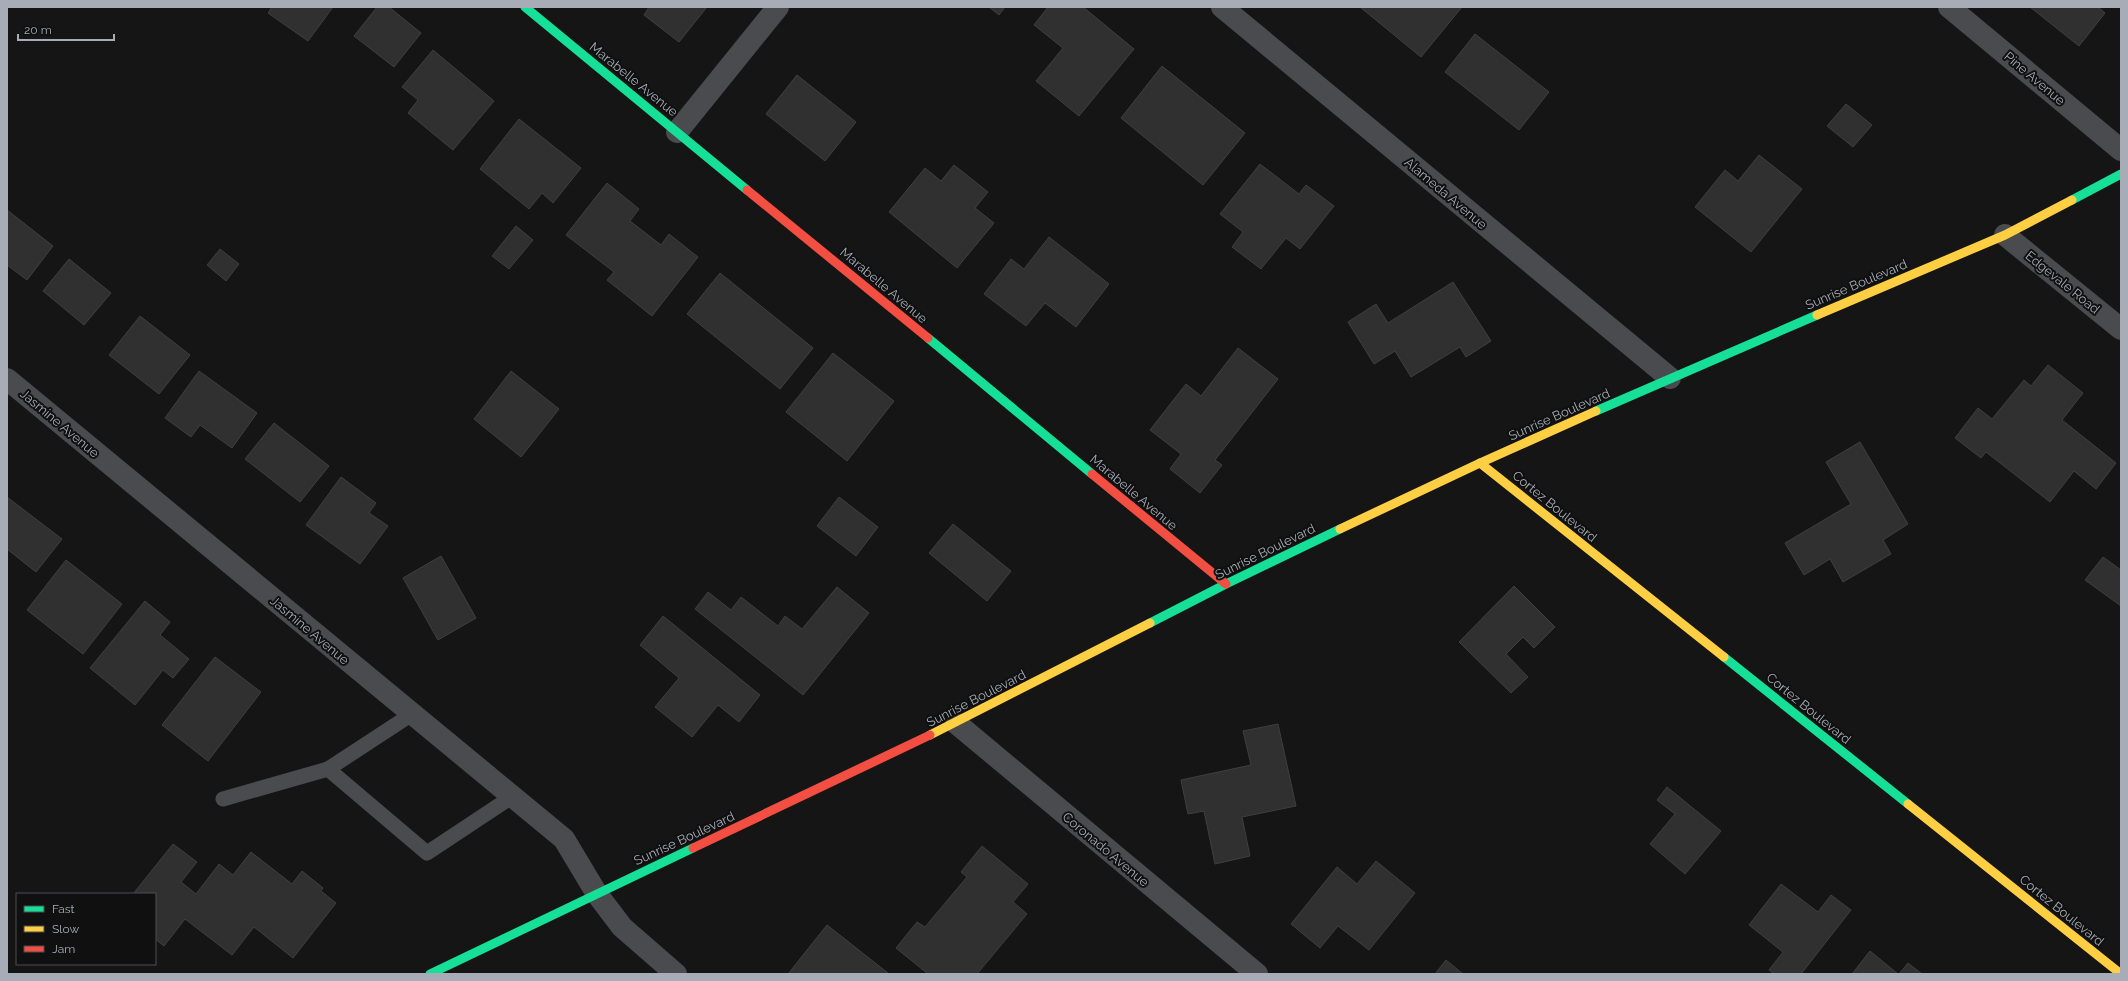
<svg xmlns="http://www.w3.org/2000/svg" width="2128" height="981" font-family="Raleway,sans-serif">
	<rect width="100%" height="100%" fill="#151516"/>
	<!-- building -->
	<g fill="#303031" stroke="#3e3f42">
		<path d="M272 7H333L308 41 268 13Z"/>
		<path d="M377 7H389L421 33 394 67 354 36Z"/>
		<path d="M649 7H707L679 42 644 15Z"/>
		<path d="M989 7H1005L999 15Z"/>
		<path d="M1048 7H1083L1134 49 1079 116 1036 81 1063 48 1034 25Z"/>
		<path d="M1360 7H1462L1421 57Z"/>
		<path d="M2030 7H2098L2105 13 2079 46Z"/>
		<path d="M1475 34 1549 92 1519 130 1445 72Z"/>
		<path d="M433 50 494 101 453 150 408 113 418 100 402 87Z"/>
		<path d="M1162 66 1245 133 1203 185 1121 118Z"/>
		<path d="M797 75 856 122 825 161 766 114Z"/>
		<path d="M1846 104 1872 125 1853 147 1827 126Z"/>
		<path d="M519 119 581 168 553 203 542 193 529 209 480 169Z"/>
		<path d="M1759 155 1802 189 1751 252 1695 207 1725 170 1738 181Z"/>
		<path d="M1260 164 1299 194 1306 185 1334 206 1300 249 1286 238 1261 269 1232 247 1243 232 1220 214Z"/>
		<path d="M954 165 988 192 975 208 994 223 957 268 889 212 925 168 941 181Z"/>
		<path d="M607 183 639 209 630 221 661 245 669 234 698 257 652 316 607 280 614 272 566 235Z"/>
		<path d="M7 210 53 246 27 280 7 265Z"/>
		<path d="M516 226 533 240 509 269 492 256Z"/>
		<path d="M1049 237 1109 284 1076 327 1045 303 1026 326 984 294 1011 259 1024 269Z"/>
		<path d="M220 249 239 264 226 281 207 265Z"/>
		<path d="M69 259 111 293 84 325 43 291Z"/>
		<path d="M720 273 813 348 780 389 687 314Z"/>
		<path d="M1453 282 1491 341 1466 357 1460 347 1411 377 1395 351 1374 364 1348 322 1376 304 1388 323Z"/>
		<path d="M140 316 190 355 159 394 109 355Z"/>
		<path d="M1238 348 1278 379 1215 460 1222 465 1200 493 1170 469 1181 454 1150 430 1186 384 1201 396Z"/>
		<path d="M833 353 894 401 847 461 786 412Z"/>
		<path d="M2048 365 2083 393 2062 420 2116 463 2096 489 2074 471 2050 502 1986 452 1981 458 1955 438 1978 408 1992 419 2024 380 2031 386Z"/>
		<path d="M199 371 257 413 232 448 200 425 191 437 165 418Z"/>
		<path d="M511 371 559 409 521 457 474 419Z"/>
		<path d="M274 423 329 466 300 502 245 459Z"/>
		<path d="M1860 442 1908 524 1883 540 1891 554 1843 582 1830 559 1804 575 1785 543 1851 504 1826 462Z"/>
		<path d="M341 477 376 503 369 513 388 526 360 564 306 525Z"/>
		<path d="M7 497 62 539 36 572 7 549Z"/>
		<path d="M839 497 878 527 856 556 817 526Z"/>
		<path d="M953 524 1011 571 987 601 929 553Z"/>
		<path d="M441 556 476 618 438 640 403 578Z"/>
		<path d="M2103 557 2121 570V606L2085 580Z"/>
		<path d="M66 560 122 604 83 654 27 610Z"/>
		<path d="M1514 586 1555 627 1534 648 1523 637 1506 654 1528 677 1511 693 1459 642Z"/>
		<path d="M837 587 869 613 803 695 695 609 708 592 731 610 741 597 778 626 785 616 802 629Z"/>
		<path d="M145 601 170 622 160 635 189 659 173 678 163 670 135 705 90 668Z"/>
		<path d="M663 616 760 695 739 722 718 705 692 737 655 707 679 678 640 645Z"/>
		<path d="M215 657 261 692 208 761 162 725Z"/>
		<path d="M1278 724 1296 806 1242 817 1250 856 1215 864 1204 811 1188 814 1181 780 1251 765 1243 731Z"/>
		<path d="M1667 787 1721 831 1685 874 1650 844 1675 814 1657 800Z"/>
		<path d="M173 844 197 862 181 882 196 894 219 864 233 875 251 852 292 884 302 871 323 888 321 891 336 903 293 958 254 927 232 955 185 919 164 946 155 939V894H133Z"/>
		<path d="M982 846 1028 884 1013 902 1027 914 977 974H928L896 948 917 922 925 927 967 877 961 872Z"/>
		<path d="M1376 861 1415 893 1369 950 1338 926 1320 948 1291 924 1337 867 1357 884Z"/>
		<path d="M1781 884 1818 912 1831 895 1851 910 1801 974H1774L1769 970 1783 952 1749 925Z"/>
		<path d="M827 925 888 973 887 974H788Z"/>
		<path d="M1870 951 1898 974H1852Z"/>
		<path d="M1446 960 1463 974H1435Z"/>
		<path d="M1908 963 1922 974H1899Z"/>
	</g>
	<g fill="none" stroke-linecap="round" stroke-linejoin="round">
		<!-- lane -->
		<g stroke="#4a4b4e" stroke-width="15">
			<path d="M412 714 328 769 427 853 513 796"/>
			<path d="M223 799 328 769"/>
		</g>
		<!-- street -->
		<g stroke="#4a4b4e" stroke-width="22">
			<path d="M1222 7 1670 378"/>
			<path d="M1949 7 2121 150"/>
			<path d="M677 132 778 7"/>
			<path d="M2005 235 2121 329"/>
			<path d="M7 379 564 839 597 894 622 927 676 974"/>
			<path d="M956 723 1257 974"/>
		</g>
		<!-- fast -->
		<g stroke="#16e098" stroke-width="9">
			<path d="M525 7 747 190"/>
			<path d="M2072 200 2121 174"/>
			<path d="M928 338 1092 474"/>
			<path d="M1596 411 1817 315"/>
			<path d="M1150 623 1226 584 1340 529"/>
			<path d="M1724 657 1908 804"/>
			<path d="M430 974 693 848"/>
		</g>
		<!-- slow -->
		<g stroke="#ffcf43" stroke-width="9">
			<path d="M1817 315 2005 235 2072 200"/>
			<path d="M1480 463 1724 657"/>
			<path d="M1340 529 1480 463 1596 411"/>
			<path d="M930 735 1150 623"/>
			<path d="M1908 804 2121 974"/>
		</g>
		<!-- jam -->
		<g stroke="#f24e42" stroke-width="9">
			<path d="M747 190 928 338"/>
			<path d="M1092 474 1226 584"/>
			<path d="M693 848 930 735"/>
		</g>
	</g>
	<g text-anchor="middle" stroke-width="4" stroke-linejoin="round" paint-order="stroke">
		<!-- street labels -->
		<g font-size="13" fill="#a7acb6" stroke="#101011">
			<text transform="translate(2035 78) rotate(40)" y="5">Pine Avenue</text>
			<text transform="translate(634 79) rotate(39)" y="5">Marabelle Avenue</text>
			<text transform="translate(1446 193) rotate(40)" y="5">Alameda Avenue</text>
			<text transform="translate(2063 282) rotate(39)" y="5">Edgevale Road</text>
			<text transform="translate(1856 284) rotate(-23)" y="5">Sunrise Boulevard</text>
			<text transform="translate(884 285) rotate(40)" y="5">Marabelle Avenue</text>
			<text transform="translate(1559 414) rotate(-24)" y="5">Sunrise Boulevard</text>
			<text transform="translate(60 423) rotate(40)" y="5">Jasmine Avenue</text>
			<text transform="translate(1134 492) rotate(40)" y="5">Marabelle Avenue</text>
			<text transform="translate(1555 506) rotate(39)" y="5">Cortez Boulevard</text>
			<text transform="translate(1265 551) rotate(-26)" y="5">Sunrise Boulevard</text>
			<text transform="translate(310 630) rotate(40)" y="5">Jasmine Avenue</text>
			<text transform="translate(976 698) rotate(-27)" y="5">Sunrise Boulevard</text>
			<text transform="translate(1809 708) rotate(39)" y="5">Cortez Boulevard</text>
			<text transform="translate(684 838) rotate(-25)" y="5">Sunrise Boulevard</text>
			<text transform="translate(1106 849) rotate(40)" y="5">Coronado Avenue</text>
			<text transform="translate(2062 910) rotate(39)" y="5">Cortez Boulevard</text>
		</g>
	</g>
	<!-- border -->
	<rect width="2128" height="981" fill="none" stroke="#a7acb6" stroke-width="16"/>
	<!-- legend -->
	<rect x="16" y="893" width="140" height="72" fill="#101011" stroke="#4c4e53"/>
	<rect x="24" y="906" width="20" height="6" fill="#16e098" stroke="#4c4e53"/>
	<text x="52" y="913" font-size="12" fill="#a7acb6">Fast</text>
	<rect x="24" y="926" width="20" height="6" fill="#ffcf43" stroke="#4c4e53"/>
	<text x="52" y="933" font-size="12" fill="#a7acb6">Slow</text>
	<rect x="24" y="946" width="20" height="6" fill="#f24e42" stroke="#4c4e53"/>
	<text x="52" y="953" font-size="12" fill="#a7acb6">Jam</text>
	<!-- scale -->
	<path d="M18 34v6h96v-6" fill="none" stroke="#a7acb6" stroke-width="2"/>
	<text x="24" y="34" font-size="12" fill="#a7acb6" stroke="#101011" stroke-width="3" paint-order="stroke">20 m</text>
</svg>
